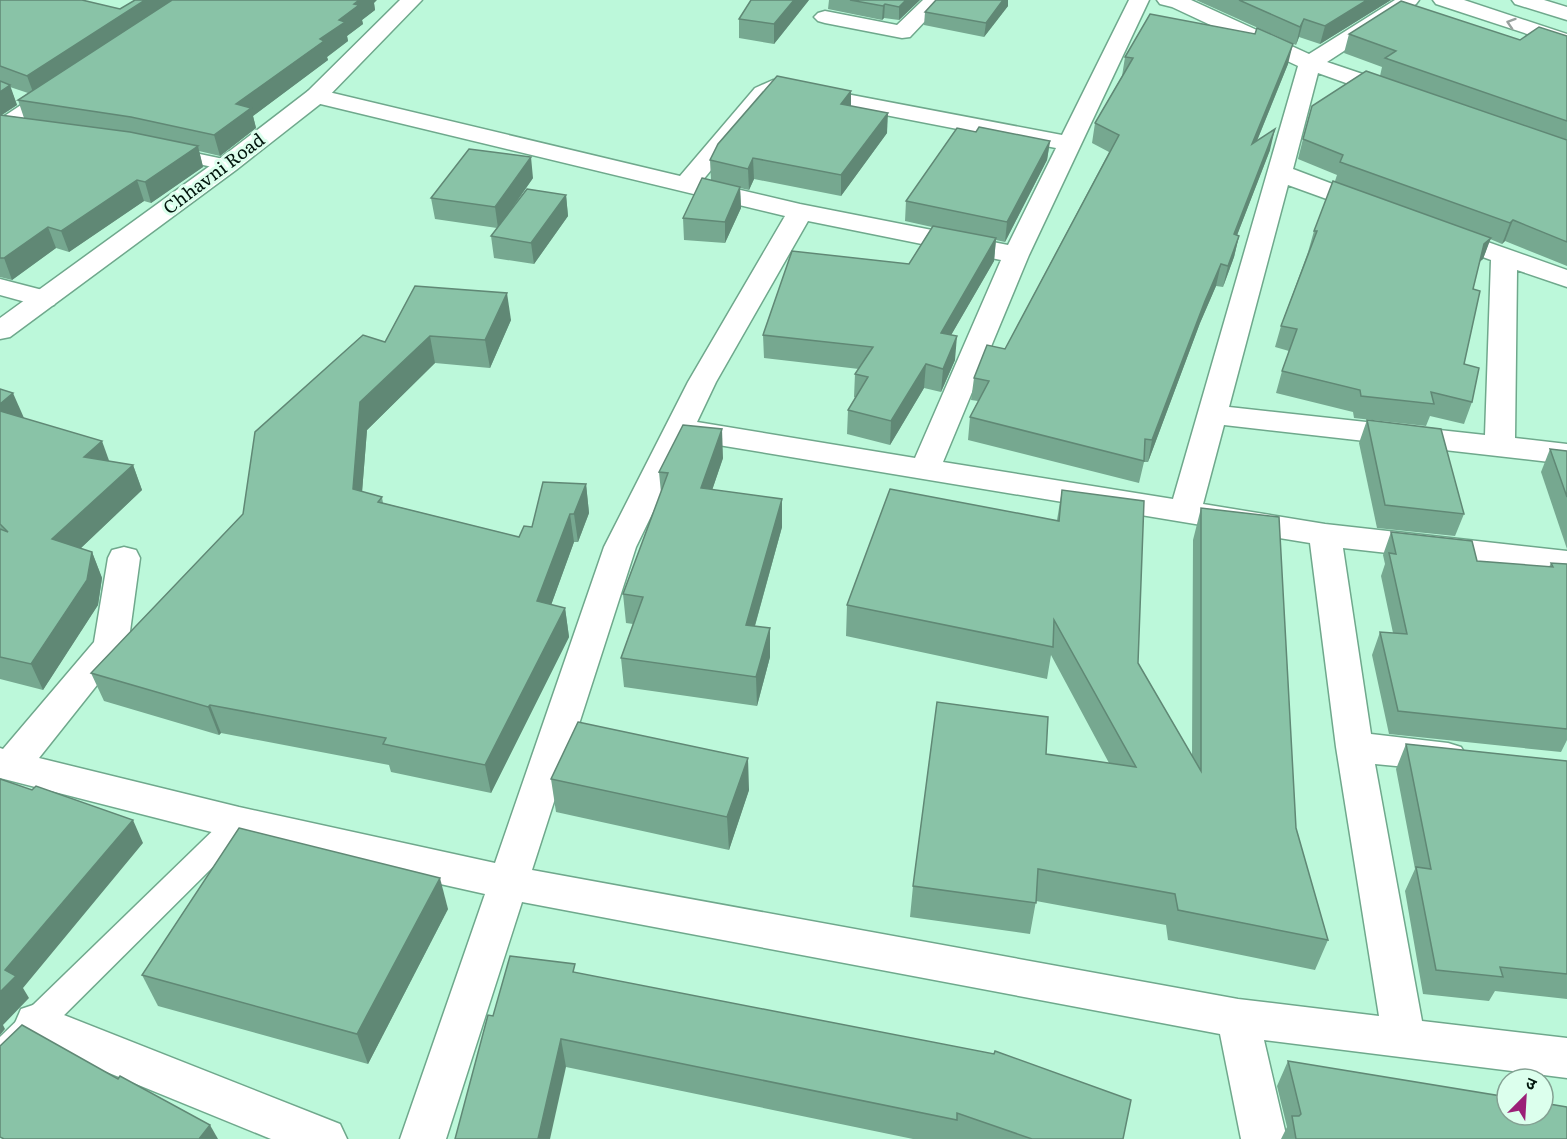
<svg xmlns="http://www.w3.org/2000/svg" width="1567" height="1139" font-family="Literata,'Noto Sans Devanagari',serif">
	<rect width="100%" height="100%" fill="#bcf8da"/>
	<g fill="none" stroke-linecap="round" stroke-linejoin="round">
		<defs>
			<g id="service">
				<path d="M48 90 56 95 54 99 6 131 0 132V119L42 91Z"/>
				<path d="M171 148 233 161 236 165 233 169 227 170 165 157 162 153 165 149Z"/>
				<path d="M239 812 249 815 253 823 249 831 11 1068 0 1072V1037L229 815Z"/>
			</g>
			<g id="minor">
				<path d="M923 0H945L910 37 902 38 825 23 818 21 814 17 818 13 825 11 897 25Z"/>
				<path d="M1129 0H1149L1029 255 943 462 1173 499 1298 66 1172 7 1160 4 1157 0H1191L1309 54 1395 0H1419L1416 4 1327 62 1404 88 1407 93 1404 98 1396 100 1388 98 1318 73 1293 169 1380 202 1384 207 1380 212 1371 215 1288 185 1229 407 1485 435 1491 260 1436 240 1432 235 1436 230 1445 227 1567 270V287L1517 270 1515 438 1567 444V464L1224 425 1203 504 1325 524 1567 551V573L1343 548 1371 734 1448 743 1461 747 1467 757 1461 767 1448 771 1375 764 1422 1021 1567 1038V1078L1264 1040 1287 1139H1241L1220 1034 522 902 446 1139H400L485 894 239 839 0 778V748L3 749 94 642 108 558 112 550 124 547 136 550 140 558 128 646 39 758 239 807 495 863 604 547 688 382 785 216 308 101 305 96 308 91 316 89 680 176 755 88 773 80 1062 135ZM777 94 1056 148 1008 245 800 204 702 181 771 98ZM808 221 1001 260 915 458 697 422 716 382ZM688 440 1310 543 1336 747 1379 1016 1238 999 532 870 636 547Z"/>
				<path d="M0 279 54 293 58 299 54 305 44 307 0 295Z"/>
				<path d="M36 1004 340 1124 347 1139H271L21 1037 15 1023 21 1009Z"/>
			</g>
			<g id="secondary">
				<path d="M400 0H422L324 101 236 170 10 337 0 339V318L218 160 308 91Z"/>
				<path d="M1433 0H1464L1567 34V47L1436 4Z"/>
				<path d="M1512 0H1544L1567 7V20L1515 4Z"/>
			</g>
		</defs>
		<!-- service casing -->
		<use href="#service" stroke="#6fa88c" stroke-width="3"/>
		<!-- minor casing -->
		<use href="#minor" stroke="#6fa88c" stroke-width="3"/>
		<!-- secondary casing -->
		<use href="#secondary" stroke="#6fa88c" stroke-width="3"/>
		<!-- service -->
		<use href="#service" fill="#fff" fill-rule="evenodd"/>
		<!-- minor -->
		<use href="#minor" fill="#fff" fill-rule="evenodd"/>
		<!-- secondary -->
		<use href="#secondary" fill="#fff" fill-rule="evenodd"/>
	</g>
	<!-- wall -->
	<g fill="#76a890" fill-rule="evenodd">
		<path d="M0 0 120 9 374 3 375 10 362 20 363 24 347 36 348 41 327 57 328 60 253 116 256 128 220 156 199 151 203 167 151 203 144 201 69 252 56 248 12 280 0 277ZM10 87 28 93 18 100 24 118 2 115 17 105Z"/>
		<path d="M809 0 774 44 739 38V19Z"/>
		<path d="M829 0H920L899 20 884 18 882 20 828 9Z"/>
		<path d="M1196 0H1391L1320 44 1299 37 1296 45Z"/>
		<path d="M1008 6 984 37 924 25 925 12Z"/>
		<path d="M1349 34 1520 40 1567 36V266L1505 241 1502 244 1490 239 1483 259 1479 262 1473 289 1464 364 1472 402 1464 424 1430 416 1426 426 1354 418 1353 412 1276 393 1282 371 1289 351 1275 347 1281 326 1308 252 1314 231 1335 181 1337 175 1298 159 1303 139 1380 76 1382 67 1344 53Z"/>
		<path d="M1125 57 1288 64 1257 141 1270 150 1237 235 1239 236 1234 257 1223 287 1216 286 1200 323 1148 462H1144L1139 483 968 440 970 417 978 401 971 400 974 378 1005 349 1109 152 1092 143 1095 123 1122 76Z"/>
		<path d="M851 91V106L887 133 841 196 754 179 749 190 740 188 741 208 725 243 684 240 683 218 711 180 710 160Z"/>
		<path d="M976 132 1050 141 1047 160 1005 242 996 240 994 261 951 335 955 360 941 392 924 388 890 445 847 434 848 410 856 398 854 397 855 374 859 369 764 358 763 335 909 264 932 227 905 221 906 201Z"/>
		<path d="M533 178 511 210 566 195 568 216 534 264 494 258 491 236 497 228 435 219 431 198Z"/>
		<path d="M511 320 490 368 435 363 367 430 362 492 382 497 383 503 519 537 586 484 589 513 578 542H574L551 605 565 608 569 637 491 793 391 772 389 765 221 733 219 735 104 701 91 673 243 514 385 342Z"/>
		<path d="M0 389 23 418 109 461 133 465 142 490 80 549 92 552 102 578 98 605 43 690 0 679Z"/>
		<path d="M1367 420 1464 514 1455 536 1377 528 1359 443Z"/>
		<path d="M1550 449 1567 451V549L1541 472Z"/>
		<path d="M723 458 712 490 782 527 755 626 770 657 757 706 624 687 621 658 633 624 626 623 623 594 661 493 659 472Z"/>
		<path d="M1062 490 1138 663 1192 756 1193 540 1201 508 1296 828 1328 940 1315 970 1168 940 1166 925 1036 901 1030 934 910 917 913 886 1046 754 1109 763 1051 655 1047 679 846 636 847 605 1057 520Z"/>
		<path d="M1391 532 1477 561 1549 567 1551 563 1567 564V740L1561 752 1389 734 1372 655 1380 632 1393 633 1381 576 1385 564 1383 555Z"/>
		<path d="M1406 744 1567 761V999L1495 991 1489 1001 1423 994 1405 891 1415 869 1396 769Z"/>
		<path d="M551 779 749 790 729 850 556 812Z"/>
		<path d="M448 909 368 1064 158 1006 142 975Z"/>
		<path d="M576 973 1123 1139H913L566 1067 493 1016Z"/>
		<path d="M1288 1061 1567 1139H1281L1287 1127 1277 1086Z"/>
	</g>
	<!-- shaded-wall -->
	<g fill="#608875">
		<path d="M145 0H180L34 95 27 76Z"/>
		<path d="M359 0H377L374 3 375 10 362 20 363 24 347 36 348 41 327 57 328 60 253 116 256 128 220 156 214 135 236 104 320 39 354 4Z"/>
		<path d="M794 0H809L774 44V24Z"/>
		<path d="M906 0H920L899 20V7Z"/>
		<path d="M1003 0H1008V6L984 37 986 23Z"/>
		<path d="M1367 0H1391L1320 44 1325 26Z"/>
		<path d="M885 4 884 18 882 20 883 6Z"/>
		<path d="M1304 19 1299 37 1296 45 1300 27Z"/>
		<path d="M1293 44 1288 64 1247 165 1252 144Z"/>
		<path d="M10 85 17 105 0 116V92Z"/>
		<path d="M851 91V112L841 104Z"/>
		<path d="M888 113 887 133 841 196V175Z"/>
		<path d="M1275 129 1270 150 1229 256 1234 234Z"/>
		<path d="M1050 141 1047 160 1005 242 1007 222Z"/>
		<path d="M198 146 203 167 151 203 145 182Z"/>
		<path d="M531 157 533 178 498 228 495 207Z"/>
		<path d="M753 158 754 179 749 190 748 169Z"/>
		<path d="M137 180 144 201 69 252 61 231Z"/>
		<path d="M740 187 741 208 725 243V222Z"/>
		<path d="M566 195 568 216 534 264 531 243Z"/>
		<path d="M1513 220 1505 241 1502 244 1510 223Z"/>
		<path d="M48 227 56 248 12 280 4 258Z"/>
		<path d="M1239 236 1234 257 1223 287 1228 266Z"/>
		<path d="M996 238 994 261 939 356 941 333Z"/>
		<path d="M1491 238 1483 259 1476 265 1484 244Z"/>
		<path d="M1221 264 1216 286 1200 323 1148 462 1152 440 1205 301Z"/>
		<path d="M507 293 511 320 490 368 485 340Z"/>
		<path d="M430 336 435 363 367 430 360 517 353 489 360 402Z"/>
		<path d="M957 336 955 360 941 392 943 369Z"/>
		<path d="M926 364 924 388 890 445 891 421Z"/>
		<path d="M13 393 24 418 0 423V404Z"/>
		<path d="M722 429 723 458 703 517 701 488Z"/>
		<path d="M102 441 111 466 84 457Z"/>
		<path d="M133 465 142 490 63 565 52 539Z"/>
		<path d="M586 484 589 513 578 542 574 514Z"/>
		<path d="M782 499V527L747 654 746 625Z"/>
		<path d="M570 514 574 542 542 630 537 601Z"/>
		<path d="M92 552 102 578 98 605 43 690 31 664Z"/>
		<path d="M565 608 569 637 491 793 485 765Z"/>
		<path d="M770 628V657L757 706 756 677Z"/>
		<path d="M210 705 221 733 219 735 208 707Z"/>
		<path d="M748 758 749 790 729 850 727 817Z"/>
		<path d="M133 820 143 843 23 988 29 998 3 1025 5 1029 0 1035V992L5 970Z"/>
		<path d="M440 878 448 909 368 1064 357 1034Z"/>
		<path d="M561 1039 566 1067 550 1139H538Z"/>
		<path d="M210 1125 218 1139H199Z"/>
	</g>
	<!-- building -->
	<g fill="#89c3a7" stroke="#608875" stroke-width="1.5">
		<path d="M0 0H82L120 9 135 0H145L27 76 0 66Z"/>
		<path d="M172 0H359L354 4 359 5 339 20 345 22 320 39 324 41 236 104 251 108 214 135 131 117 18 100Z"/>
		<path d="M751 0H794L774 24 739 19Z"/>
		<path d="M850 0H906L899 7 885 4 883 6Z"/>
		<path d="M936 0H1003L986 23 925 12Z"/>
		<path d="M1239 0H1367L1325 26 1304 19 1300 27Z"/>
		<path d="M1401 1 1520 40 1539 27 1567 36V121L1385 58 1396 51 1349 34Z"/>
		<path d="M1150 14 1255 34 1257 28 1293 44 1252 144 1275 129 1234 234 1239 236 1228 266 1221 264 1205 301 1152 440 1145 439 1144 461 970 417 989 381 974 378 987 345 1005 349 1119 135 1095 123 1133 58 1125 57Z"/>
		<path d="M1366 71 1567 140V242L1513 220 1510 223 1340 162 1343 155 1303 139 1312 106Z"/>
		<path d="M777 76 851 91 841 104 888 113 841 175 753 158 748 169 710 160 718 144Z"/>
		<path d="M0 81 10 85 0 92Z"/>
		<path d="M0 115 130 132 198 146 145 182 137 180 61 231 48 227 4 258H0Z"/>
		<path d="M979 127 1050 141 1007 222 906 201 957 128 976 132Z"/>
		<path d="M469 149 531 157 495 207 431 198Z"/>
		<path d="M702 178 740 187 725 222 683 218Z"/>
		<path d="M1333 181 1491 238 1484 244 1473 289 1480 291 1464 364 1479 368 1472 402 1431 392 1434 404 1361 396 1360 390 1282 371 1297 329 1281 326 1317 231H1314Z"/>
		<path d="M527 189 566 195 531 243 491 236Z"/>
		<path d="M933 226 996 238 941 333 957 336 943 369 926 364 891 421 848 410 868 377 855 374 873 347 763 335 792 251 909 264Z"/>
		<path d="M415 286 507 293 485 340 430 336 360 402 353 489 382 497 378 502 519 537 524 526 532 527 543 482 586 484 574 514H570L537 601 565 608 485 765 383 744 386 738 210 705 208 707 91 673 243 514 255 432 363 335 385 342Z"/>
		<path d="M0 389 13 393 0 404Z"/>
		<path d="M0 411 102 441 84 457 133 465 52 539 92 552 87 580 31 664 0 657V529L8 532 0 524Z"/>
		<path d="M1367 420 1441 429 1464 514 1385 505Z"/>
		<path d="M683 425 722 429 701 488 782 499 746 625 770 628 756 677 621 658 643 597 623 594 668 473 659 472Z"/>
		<path d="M1550 449 1567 451V497Z"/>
		<path d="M890 489 1059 521 1062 490 1144 501 1138 663 1201 771V508L1279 517 1296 828 1328 940 1178 910 1175 894 1038 869 1036 903 913 886 937 702 1048 717 1046 754 1136 767 1054 620 1053 647 847 605Z"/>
		<path d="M1391 532 1472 541 1477 561 1553 567 1551 563 1567 564V729L1398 711 1380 632 1407 634 1389 553 1396 554Z"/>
		<path d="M578 722 748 758 727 817 551 779Z"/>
		<path d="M1406 744 1567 761V974L1500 967 1503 977 1436 970 1416 867 1431 869Z"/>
		<path d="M0 779 32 790 36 786 133 820 5 970 16 976 0 992Z"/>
		<path d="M239 828 440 878 357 1034 142 975Z"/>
		<path d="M510 956 575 964 573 972 994 1054 995 1051 1131 1100 1123 1139H1032L957 1113V1120L561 1039 538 1139H455L488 1015 493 1016Z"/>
		<path d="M22 1025 118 1079 120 1076 210 1125 199 1139H4L0 1137V1046Z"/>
		<path d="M1288 1061 1507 1097V1115H1543V1103L1567 1107V1139H1296L1292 1116H1299L1301 1114Z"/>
	</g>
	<!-- one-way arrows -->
	<defs><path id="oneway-chevron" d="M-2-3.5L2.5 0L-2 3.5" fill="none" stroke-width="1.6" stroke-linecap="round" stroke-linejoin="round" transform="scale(1.5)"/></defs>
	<use stroke="#99a19e" href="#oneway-chevron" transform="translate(1511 23) rotate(-162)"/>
	<g text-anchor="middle" stroke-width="6" stroke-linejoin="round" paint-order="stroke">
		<!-- far-street labels -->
		<g font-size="18" fill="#01150c" stroke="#dcffed">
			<text transform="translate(214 174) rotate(-37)" y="6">Chhavni Road</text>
		</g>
	</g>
	<!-- north arrow -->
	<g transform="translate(1525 1097) rotate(24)"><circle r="28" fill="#dcffed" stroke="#84a193" stroke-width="1.5"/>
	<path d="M0-4.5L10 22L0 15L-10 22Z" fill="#9b2077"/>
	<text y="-9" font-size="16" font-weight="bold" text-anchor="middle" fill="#01150c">उ</text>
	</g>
</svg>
